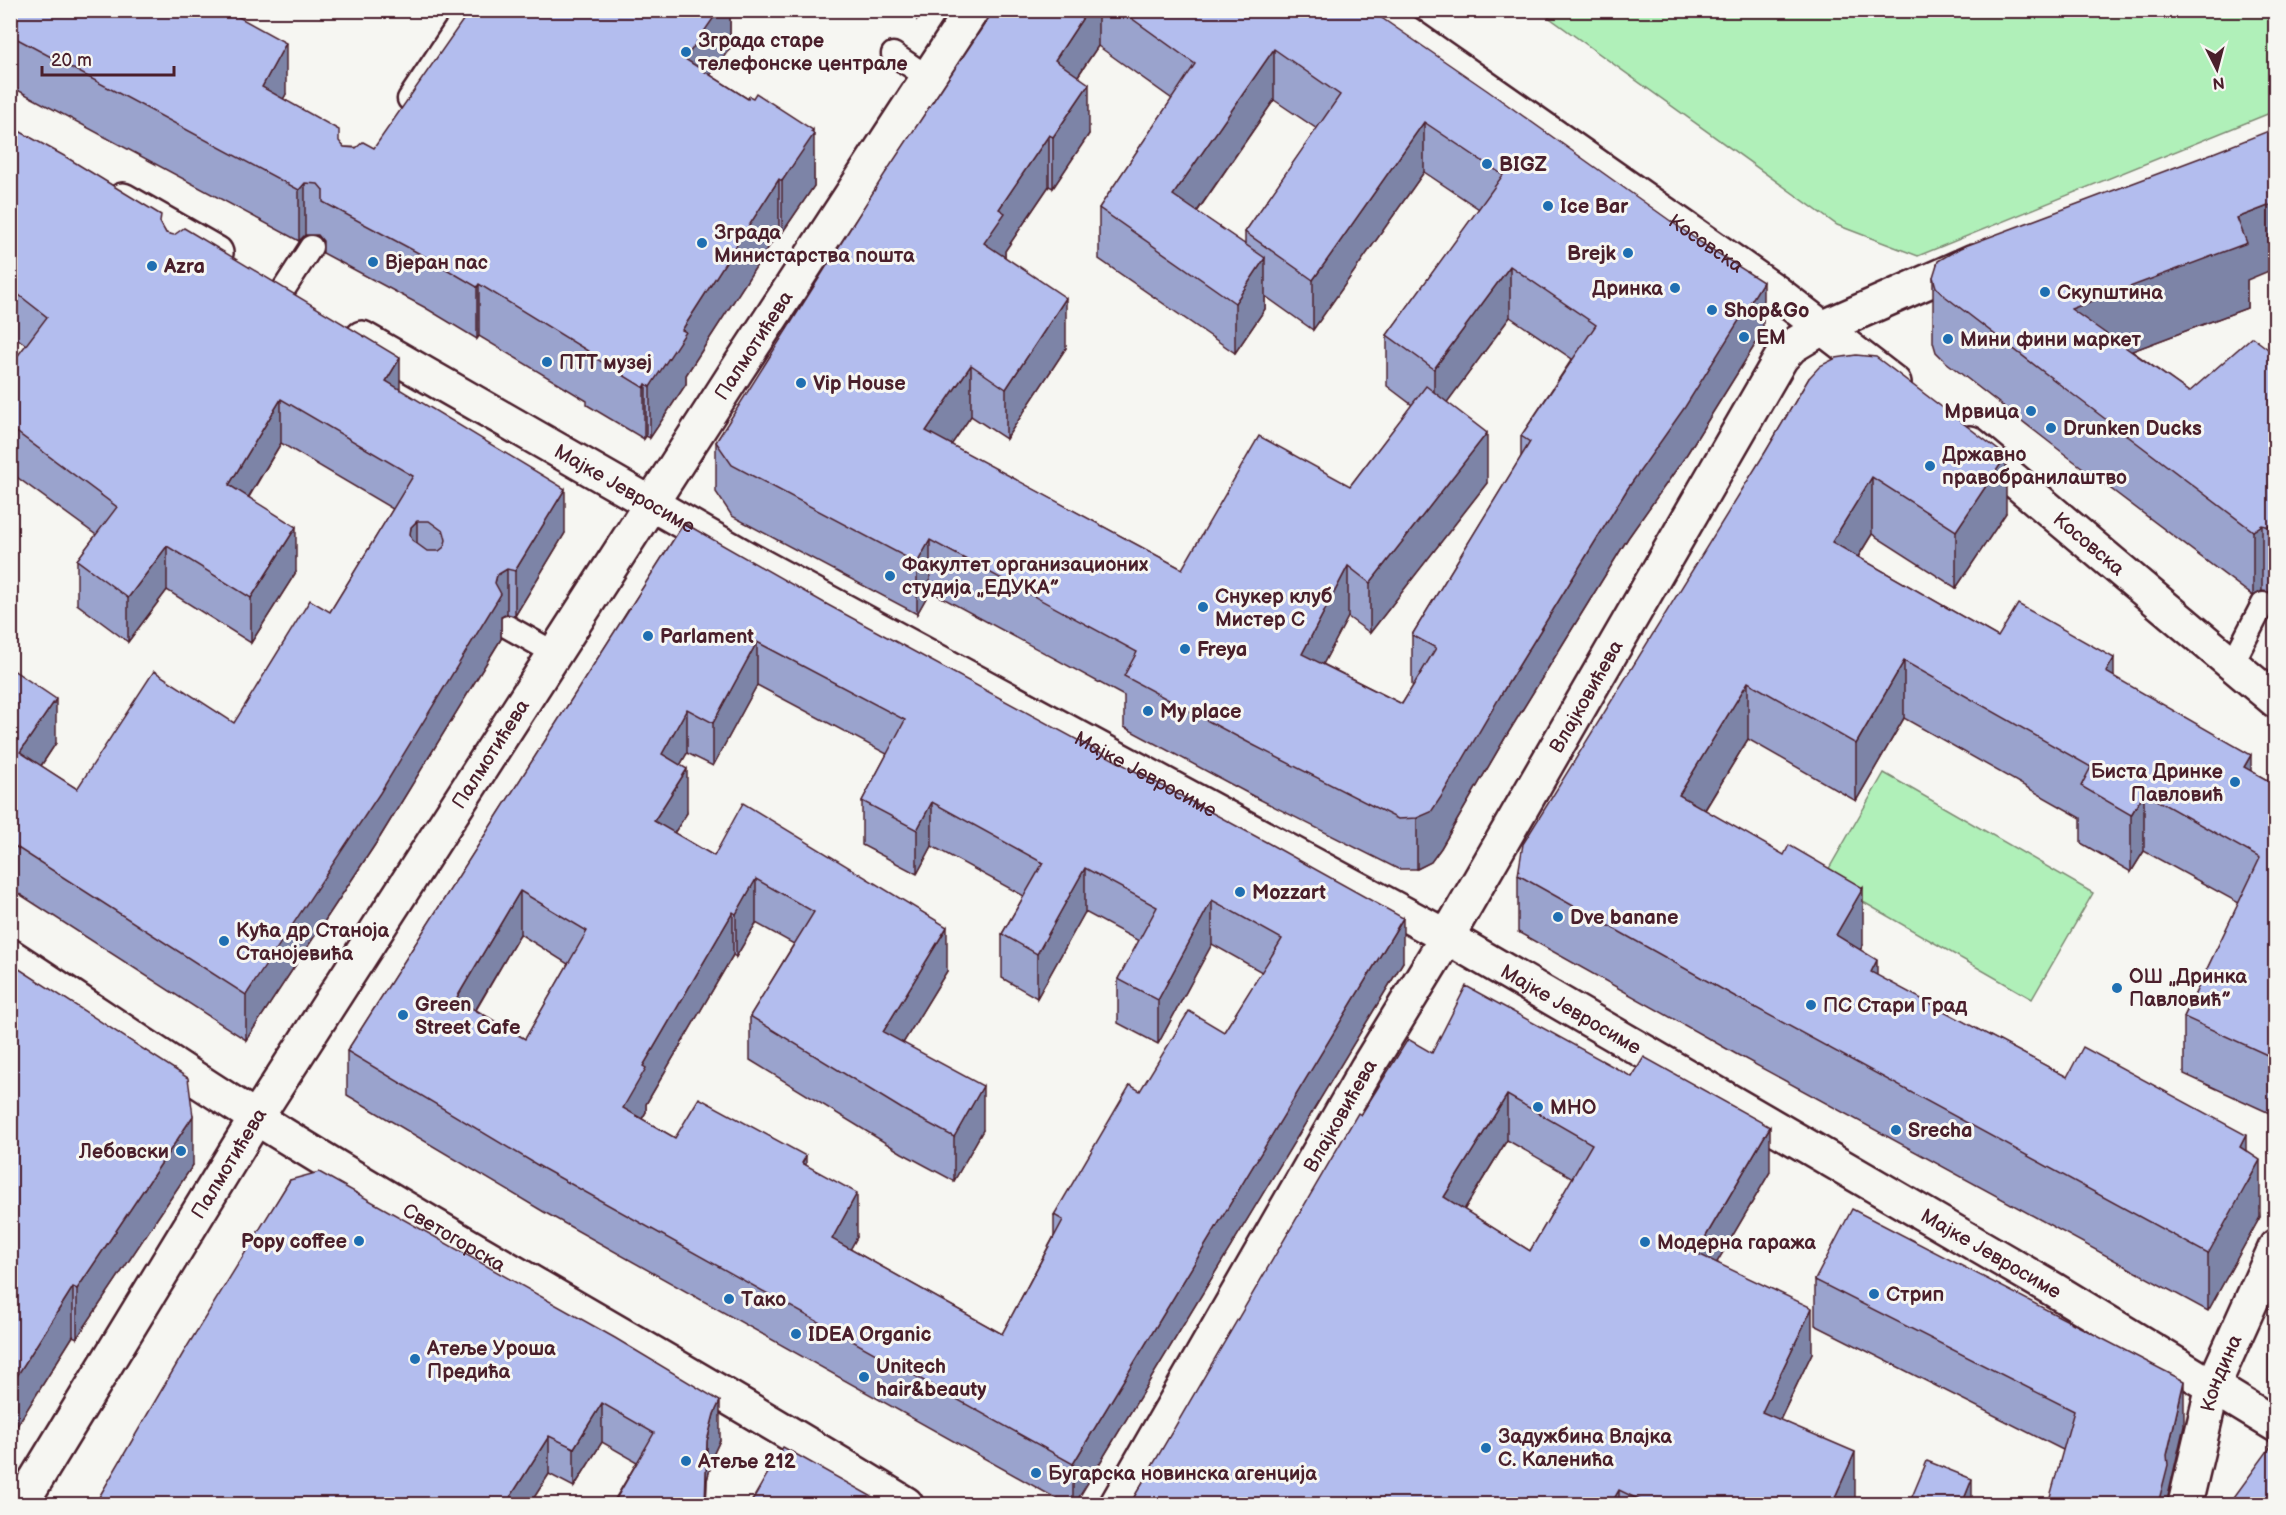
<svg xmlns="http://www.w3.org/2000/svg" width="2286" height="1515" font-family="'Balsamiq Sans',sans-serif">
	<rect width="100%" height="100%" fill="#f6f6f2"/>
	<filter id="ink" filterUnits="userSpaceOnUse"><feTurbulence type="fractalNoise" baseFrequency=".0167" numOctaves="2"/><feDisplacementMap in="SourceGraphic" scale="12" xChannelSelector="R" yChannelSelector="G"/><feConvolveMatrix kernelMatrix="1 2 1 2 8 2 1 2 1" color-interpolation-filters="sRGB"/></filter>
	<g filter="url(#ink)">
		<!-- green -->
		<g fill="#b0f0b9" stroke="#7d8872" stroke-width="1.5">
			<path d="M1540 11H2275V111L1918 256 1837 225Z"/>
			<path d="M1884 773 2093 893 2032 999 1823 879Z"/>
		</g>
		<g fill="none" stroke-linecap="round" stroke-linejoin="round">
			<defs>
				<g id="service">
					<path d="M893 54 929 78"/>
					<path d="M409 99 468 10"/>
					<path d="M282 292 311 247"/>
					<path d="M508 627 556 654"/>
					<path d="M2232 664 2263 604"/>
				</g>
				<g id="minor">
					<path id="s1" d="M1374 10 1776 292 1894 383"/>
					<path d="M123 200 216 253"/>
					<path id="s2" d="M362 338 746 558 1447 937 2051 1288 2276 1425"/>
					<path id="s3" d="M1970 443 2276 701"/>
					<path id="s4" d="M21 1504 256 1118 737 370 972 10"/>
					<path id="s5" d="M1117 1504 1367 1068 1447 937 1781 358 1792 346 1822 328 1974 261"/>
					<path id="s6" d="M2185 1504 2213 1386 2276 1246"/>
				</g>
				<g id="tertiary">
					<path id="s7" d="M10 956C93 1010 174 1067 258 1119 471 1252 693 1372 906 1504"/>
				</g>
			</defs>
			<!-- service casing -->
			<use href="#service" stroke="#4a1f2b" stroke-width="27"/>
			<!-- minor casing -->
			<use href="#minor" stroke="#4a1f2b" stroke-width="38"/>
			<!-- tertiary casing -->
			<use href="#tertiary" stroke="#4a1f2b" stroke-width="38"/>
			<!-- service -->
			<use href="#service" stroke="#f6f6f2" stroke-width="22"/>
			<!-- minor -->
			<use href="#minor" stroke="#f6f6f2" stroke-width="33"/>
			<!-- tertiary -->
			<use href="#tertiary" stroke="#f6f6f2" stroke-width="33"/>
		</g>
		<!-- wall -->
		<g fill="#9aa3cd" stroke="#4a1f2b" stroke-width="1.5" fill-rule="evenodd">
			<path d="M10 10 286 94 283 99 339 142 344 147 374 148 730 18V48L710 75 748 99 813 133 814 186 782 233 779 231 686 375V384L650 438 646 436 644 439 587 405V401L479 336 477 339 424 307 323 253V241L318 235H305L299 241 10 86Z"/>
			<path d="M904 10H922L917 19Z"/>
			<path d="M994 10H1370L1763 332 1685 457 1628 538 1505 738 1441 848 1431 862 1417 869H1398L1253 796 1124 727V696L930 591 917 614 732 516 716 492V442ZM1098 46 1172 99 1099 208V259L1235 353 1265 309V296L1313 330 1424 172 1479 209 1387 335V386L1412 405 1350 486 1182 569 951 445 971 416 1006 439 1066 348 1005 257V251L1049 186 1053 188 1089 134 1078 76ZM1274 100 1317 129 1245 232V245L1197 212ZM1510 317 1572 359 1521 436V457L1412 635V685L1413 686 1402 704 1323 664 1348 617 1370 633 1487 483 1447 402Z"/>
			<path d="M10 126 161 225 166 233 400 390 565 533 515 616 507 614 501 617V639L498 644 380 837 246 1040 10 888V668L56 743 41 766 77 789 234 723 330 612 393 509 281 443 249 497 296 572 251 643 167 590 128 642 77 604V560L96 535 10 472V366L26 345 10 333Z"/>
			<path d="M1933 277 2247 280V308L2132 351 2189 392 2276 355V614L2274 613V599L2270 592 2262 591 2253 596 2067 456 1946 362 1936 352 1933 342Z"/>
			<path d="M1809 378 2006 513 1956 588 1872 534 1858 557 1998 637 2114 677 2251 771 2276 785V1116L2184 1074V1017L2239 903 2144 851 2131 872 2081 843V818L1904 718 1856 801 1748 739 1705 810 1863 945 1860 950 1877 976 2067 1077 2246 1151 2260 1217 2208 1311 1736 1054 1518 932V875Z"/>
			<path d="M684 523 1403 962 1075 1504H1066L544 1212 347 1095V1051ZM757 685 887 754 862 801V845L917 874 932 846 1024 896 1002 934V978L1037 998 1085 912 1139 941 1118 979V1023L1158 1044 1212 944 1262 972 1224 1032 1140 1091 1054 1215V1236L1002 1334 850 1249 857 1237 806 1166 675 1138 642 1119 646 1112V1104L733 955 736 957 756 923 794 944 750 1016V1060L902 1153 954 1181 983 1130 903 1043 947 971 714 856 674 833 687 813 680 765 687 753 713 766ZM520 934 568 964 525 1039 476 1010Z"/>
			<path d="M10 963 193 1165 77 1338 73 1336 10 1437Z"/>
			<path d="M1432 1053 1770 1172 1717 1262 1812 1353 1780 1420 1855 1497 1851 1504H1130L1361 1115ZM1507 1140 1573 1178 1530 1251 1464 1210Z"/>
			<path d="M290 1180 720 1440 714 1453 707 1480 706 1504H612L637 1462 602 1442 574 1487 549 1474 530 1504H95Z"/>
			<path d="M1815 1280 2184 1426 2168 1496V1504L2063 1450 1815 1325Z"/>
			<path d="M2276 1305V1383L2269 1381V1321Z"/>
		</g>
		<!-- shaded-wall -->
		<g fill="#7d84a7" stroke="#4a1f2b" stroke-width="1.5">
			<path d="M715 10H735L730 18V48L685 110V59Z"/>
			<path d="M917 10H922L917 19Z"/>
			<path d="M1088 10H1098V46L1055 110V60Z"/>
			<path d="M286 43V94L262 138V87Z"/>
			<path d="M1274 49V100L1173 246V195Z"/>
			<path d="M1089 84V134L1053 188V137Z"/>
			<path d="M1424 122V172L1313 330V280Z"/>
			<path d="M813 130V137L814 134V186L782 233V181Z"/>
			<path d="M1049 135V186L1005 251V264L984 243 999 209Z"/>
			<path d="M779 179V231L686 375V384L650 438V387L682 330Z"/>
			<path d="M305 183V235L299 241V190Z"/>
			<path d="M2276 203V268L2247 280V308L2071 374V309L2237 218Z"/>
			<path d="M1265 258V309L1235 353V303Z"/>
			<path d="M1510 266V317L1434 420V369Z"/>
			<path d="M1763 282V332L1685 457 1628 538 1505 738 1441 848 1431 862 1417 869V818L1505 688 1628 488Z"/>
			<path d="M479 284V336L477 339V287Z"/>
			<path d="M1066 298V348L1006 439V389Z"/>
			<path d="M400 358V403L386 381Z"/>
			<path d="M971 365V416L926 482V431Z"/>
			<path d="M646 384V436L644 439V388Z"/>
			<path d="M281 399V443L229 529V485Z"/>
			<path d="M1487 433V483L1370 633V583Z"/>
			<path d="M2006 456V513L1956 588V531Z"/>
			<path d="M1872 477V534L1832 599V542Z"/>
			<path d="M565 489V533L515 616V571Z"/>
			<path d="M417 521V566L410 534 411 527Z"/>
			<path d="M2262 525V591L2253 596V531Z"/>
			<path d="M296 527V572L251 643V598Z"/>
			<path d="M930 540V591L917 614V563Z"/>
			<path d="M167 546V590L128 642V598Z"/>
			<path d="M1348 566V617L1302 704V654Z"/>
			<path d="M507 569V614L501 617V639L380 837 246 1040V995L495 583 497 575Z"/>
			<path d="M757 642V685L713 766V723Z"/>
			<path d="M2114 658V715L2106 672Z"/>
			<path d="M1904 661V718L1856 801V744Z"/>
			<path d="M1748 682V739L1679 852V795Z"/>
			<path d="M56 699V743L20 797V752Z"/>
			<path d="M687 709V753L662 797V754Z"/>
			<path d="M2251 755V812L2244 767Z"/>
			<path d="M687 769V813L654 865V821Z"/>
			<path d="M2144 793V851L2131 872V815Z"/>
			<path d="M932 802V846L917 874V830Z"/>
			<path d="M1085 868V912L1037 998V954Z"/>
			<path d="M756 879V923L736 957V914Z"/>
			<path d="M1863 888V945L1836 993V935Z"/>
			<path d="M520 891V934L456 1043V999Z"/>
			<path d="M1212 900V944L1158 1044V1000Z"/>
			<path d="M733 912V955L646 1104V1112L623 1151V1108L643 1066Z"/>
			<path d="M1403 918V962L1075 1504H1073V1464Z"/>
			<path d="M947 927V971L883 1076V1032Z"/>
			<path d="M1877 960V1017L1871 972Z"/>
			<path d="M983 1086V1130L954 1181V1137Z"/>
			<path d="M1507 1095V1140L1444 1242V1197Z"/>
			<path d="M193 1116V1165L77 1338V1289Z"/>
			<path d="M1770 1127V1172L1696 1298V1253Z"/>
			<path d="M2246 1135V1186L2260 1160V1217L2208 1311V1254L2240 1147Z"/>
			<path d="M806 1156V1200L802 1163Z"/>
			<path d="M857 1193V1237L832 1283V1239Z"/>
			<path d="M73 1287V1336L10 1437V1387Z"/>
			<path d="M1812 1308V1353L1762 1457V1412Z"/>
			<path d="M2184 1381V1426L2168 1496V1504H2158L2167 1455Z"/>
			<path d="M720 1401V1440L714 1453 707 1480 706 1504H705L707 1441 714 1414Z"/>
			<path d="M602 1403V1442L574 1487V1448Z"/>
			<path d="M549 1436V1474L530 1504H506Z"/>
			<path d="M1855 1452V1497L1851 1504H1832Z"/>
			<path d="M1972 1479V1504H1962Z"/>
			<path d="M1619 1490V1504H1611Z"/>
		</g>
		<!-- building -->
		<g fill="#b3bdee" stroke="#4a1f2b" stroke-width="1.5" fill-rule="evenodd">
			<path d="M10 10H226L286 43 262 87 339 130V141L344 147 356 148 363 142 374 148 470 10H719L685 59 748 99 749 96 753 98 756 93 813 130 811 132 814 134 782 181 779 179 682 330 686 332 650 387 646 384 644 388 587 353 588 351 479 284 477 287 424 256 323 202V190L318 184 305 183 299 190 10 35Z"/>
			<path d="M994 10H1088L1055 60 1089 84 1053 137 1049 135 999 209 1005 213 984 243 1066 298 1006 389 971 365 926 431 1182 569 1259 436 1350 486 1426 386 1487 433 1370 583 1348 566 1302 654 1402 704 1436 648 1412 635 1530 442 1521 436 1596 325 1510 266 1434 369 1387 335 1503 175 1424 122 1313 280 1245 232 1340 95 1274 49 1173 195 1265 258 1235 303 1099 208 1195 64 1120 10H1370L1488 91 1700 242 1763 282 1685 407 1628 488 1505 688 1441 797 1431 812 1417 818 1398 819 1253 745 1124 676 1137 652 930 540 917 563 732 465 716 442 884 175Z"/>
			<path d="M10 126 66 157 161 215 160 222 166 233 174 235 184 228 400 358 386 381 565 489 515 571 507 569 497 575 495 583 501 594 498 599 380 793 246 995 10 843V668L56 699 20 752 77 789 154 671 234 723 310 600 330 612 413 476 281 399 229 485 296 527 251 598 167 546 128 598 77 560 117 507 10 427V366L47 317 10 288ZM417 521H429L444 532 446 540 444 547 439 551H427L412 540 410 534 411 527Z"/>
			<path d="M2276 128V203L2237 218 2247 243 2071 309 2189 392 2252 337 2276 355V536L2270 527 2262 525 2253 531 2067 390 1946 297 1936 287 1933 277 1938 261 1960 248 2213 153Z"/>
			<path d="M1856 355 1876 357 2006 456 1956 531 1872 477 1832 542 1998 637 2018 604 2114 658 2106 672 2251 755 2244 767 2276 785V1059L2184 1017 2260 858 2144 793 2131 815 2081 786 2091 767 1904 661 1856 744 1748 682 1679 795 1784 855 1789 845 1863 888 1836 935 1877 960 1871 972 2067 1077 2083 1047 2246 1135 2240 1147 2260 1160 2208 1254 1736 997 1518 875 1523 844 1766 451 1809 378 1820 366 1836 358Z"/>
			<path d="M684 523 828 605 1268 843 1403 918 1073 1464 544 1169 347 1051ZM757 642 905 720 862 801 917 830 932 802 1043 863 1002 934 1037 954 1085 868 1157 907 1118 979 1158 1000 1212 900 1282 939 1224 1032 1189 1011 1140 1091 1130 1085 1054 1215 1063 1220 1002 1334 832 1239 857 1193 802 1163 806 1156 699 1098 675 1138 623 1108 646 1068 643 1066 733 912 736 914 756 879 814 912 750 1016 902 1109 954 1137 983 1086 883 1032 947 927 743 803 714 856 654 821 687 769 662 754 687 709 713 723ZM520 891 587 931 525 1039 456 999Z"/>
			<path d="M10 963 188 1078 193 1116 77 1289 73 1287 10 1387Z"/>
			<path d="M1466 986 1632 1077 1644 1057 1770 1127 1696 1253 1812 1308 1762 1412 1855 1452 1832 1504H1648L1619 1490 1611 1504H1130L1358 1113 1361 1115 1408 1039 1432 1053ZM1507 1095 1592 1144 1530 1251 1444 1197Z"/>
			<path d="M319 1172 615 1338 720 1401 714 1414 707 1441 705 1504H613L654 1433 602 1403 574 1448 549 1436 506 1504H253L244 1499 241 1504H95L185 1350 290 1180Z"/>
			<path d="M1852 1209 2184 1381 2167 1455 2168 1465 2158 1504H2048L2074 1411 1815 1280Z"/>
			<path d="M2276 1305V1324L2269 1321Z"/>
			<path d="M2272 1445 2276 1448V1504H2229Z"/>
			<path d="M783 1447 876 1499 873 1504H750Z"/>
			<path d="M1927 1461 1972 1479 1962 1504H1909Z"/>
		</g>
	</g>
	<!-- markers -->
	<g fill="#1f6fb2" stroke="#f6f6f2" stroke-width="2">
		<circle cx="686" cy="52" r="6"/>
		<circle cx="1487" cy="164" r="6"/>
		<circle cx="1548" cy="206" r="6"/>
		<circle cx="702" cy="243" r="6"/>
		<circle cx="1628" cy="253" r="6"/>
		<circle cx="373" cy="262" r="6"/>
		<circle cx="152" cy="266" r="6"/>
		<circle cx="1675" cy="288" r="6"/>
		<circle cx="2045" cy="292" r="6"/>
		<circle cx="1712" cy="310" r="6"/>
		<circle cx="1744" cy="337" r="6"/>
		<circle cx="1948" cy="339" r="6"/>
		<circle cx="547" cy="362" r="6"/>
		<circle cx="801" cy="383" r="6"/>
		<circle cx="2031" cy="411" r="6"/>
		<circle cx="2051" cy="428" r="6"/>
		<circle cx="1930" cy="466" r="6"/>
		<circle cx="890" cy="576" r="6"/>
		<circle cx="1203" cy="607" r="6"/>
		<circle cx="648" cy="636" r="6"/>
		<circle cx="1185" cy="649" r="6"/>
		<circle cx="1148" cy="711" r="6"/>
		<circle cx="2235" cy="782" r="6"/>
		<circle cx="1240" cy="892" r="6"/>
		<circle cx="1558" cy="917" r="6"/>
		<circle cx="224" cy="941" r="6"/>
		<circle cx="2117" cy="988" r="6"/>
		<circle cx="1811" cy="1005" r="6"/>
		<circle cx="403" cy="1015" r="6"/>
		<circle cx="1538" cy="1107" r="6"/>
		<circle cx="1896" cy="1130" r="6"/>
		<circle cx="181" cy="1151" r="6"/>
		<circle cx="359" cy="1241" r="6"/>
		<circle cx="1645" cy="1242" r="6"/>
		<circle cx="1874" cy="1294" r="6"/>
		<circle cx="729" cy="1299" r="6"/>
		<circle cx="796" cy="1334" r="6"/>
		<circle cx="415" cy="1359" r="6"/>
		<circle cx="864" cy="1377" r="6"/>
		<circle cx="1486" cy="1448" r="6"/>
		<circle cx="686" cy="1461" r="6"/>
		<circle cx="1036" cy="1473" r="6"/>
	</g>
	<g text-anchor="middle" stroke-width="6" stroke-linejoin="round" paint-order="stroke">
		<!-- poi labels -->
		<g font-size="20" font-weight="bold" fill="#4a1f2b" stroke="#f6f6f2" text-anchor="start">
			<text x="698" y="47">Зграда старе<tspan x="698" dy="23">телефонске централе</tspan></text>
			<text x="1499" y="171">BIGZ</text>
			<text x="1560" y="213">Ice Bar</text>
			<text x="714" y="239">Зграда<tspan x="714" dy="23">Министарства пошта</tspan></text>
			<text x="1616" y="260" text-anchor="end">Brejk</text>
			<text x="385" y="269">Вјеран пас</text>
			<text x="164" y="273">Azra</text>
			<text x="1663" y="295" text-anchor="end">Дринка</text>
			<text x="2057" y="299">Скупштина</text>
			<text x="1724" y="317">Shop&amp;Go</text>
			<text x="1756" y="344">ЕМ</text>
			<text x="1960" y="346">Мини фини маркет</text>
			<text x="559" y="369">ПТТ музеј</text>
			<text x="813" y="390">Vip House</text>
			<text x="2019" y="418" text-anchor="end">Мрвица</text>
			<text x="2063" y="435">Drunken Ducks</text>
			<text x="1942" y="461">Државно<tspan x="1942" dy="23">правобранилаштво</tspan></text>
			<text x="902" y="571">Факултет организационих<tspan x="902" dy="23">студија „ЕДУКА”</tspan></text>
			<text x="1215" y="603">Снукер клуб<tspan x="1215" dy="23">Мистер С</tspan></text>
			<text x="660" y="643">Parlament</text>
			<text x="1197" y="656">Freya</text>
			<text x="1160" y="718">My place</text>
			<text x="2223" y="778" text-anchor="end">Биста Дринке<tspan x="2223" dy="23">Павловић</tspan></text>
			<text x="1252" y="899">Mozzart</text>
			<text x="1570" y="924">Dve banane</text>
			<text x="236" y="937">Кућа др Станоја<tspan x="236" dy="23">Станојевића</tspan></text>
			<text x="2129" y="983">ОШ „Дринка<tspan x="2129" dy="23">Павловић”</tspan></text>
			<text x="415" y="1011">Green<tspan x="415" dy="23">Street Cafe</tspan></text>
			<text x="1823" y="1012">ПС Стари Град</text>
			<text x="1550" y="1114">МНО</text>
			<text x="1908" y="1137">Srecha</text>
			<text x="169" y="1158" text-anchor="end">Лебовски</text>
			<text x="347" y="1248" text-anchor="end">Popy coffee</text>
			<text x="1657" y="1249">Модерна гаража</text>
			<text x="1886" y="1301">Стрип</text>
			<text x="741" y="1306">Тако</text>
			<text x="808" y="1341">IDEA Organic</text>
			<text x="427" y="1355">Атеље Уроша<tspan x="427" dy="23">Предића</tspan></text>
			<text x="876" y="1373">Unitech<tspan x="876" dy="23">hair&amp;beauty</tspan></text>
			<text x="1498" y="1443">Задужбина Влајка<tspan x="1498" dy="23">С. Каленића</tspan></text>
			<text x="698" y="1468">Атеље 212</text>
			<text x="1048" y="1480">Бугарска новинска агенција</text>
		</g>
		<!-- street labels -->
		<g font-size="20" fill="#4a1f2b" stroke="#f6f6f2">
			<text dy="7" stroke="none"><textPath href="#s1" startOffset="406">Косовска</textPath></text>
			<text dy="7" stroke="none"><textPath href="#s4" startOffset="1371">Палмотићева</textPath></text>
			<text dy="7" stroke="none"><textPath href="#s2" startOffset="303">Мајке Јевросиме</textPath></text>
			<text dy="7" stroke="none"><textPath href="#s3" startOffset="156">Косовска</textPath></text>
			<text dy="7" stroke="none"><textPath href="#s5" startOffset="934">Влајковићева</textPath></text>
			<text dy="7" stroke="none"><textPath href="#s4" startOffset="885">Палмотићева</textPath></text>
			<text dy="7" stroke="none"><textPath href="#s2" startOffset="897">Мајке Јевросиме</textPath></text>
			<text dy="7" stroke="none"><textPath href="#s2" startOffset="1383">Мајке Јевросиме</textPath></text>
			<text dy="7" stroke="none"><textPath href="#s5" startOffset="448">Влајковићева</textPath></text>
			<text dy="7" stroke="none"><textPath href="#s4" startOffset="399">Палмотићева</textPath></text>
			<text dy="7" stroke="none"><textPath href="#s7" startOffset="526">Светогорска</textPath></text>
			<text dy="7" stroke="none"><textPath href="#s2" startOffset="1869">Мајке Јевросиме</textPath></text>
			<text dy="7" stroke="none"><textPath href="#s6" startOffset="136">Кондина</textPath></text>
		</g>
	</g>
	<!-- margin -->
	<rect width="2286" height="1515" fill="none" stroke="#f6f6f2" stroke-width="36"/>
	<rect x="18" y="18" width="2250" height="1479" fill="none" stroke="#4a1f2b" stroke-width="2" filter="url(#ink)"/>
	<!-- north arrow -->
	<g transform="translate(2217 69) rotate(174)" stroke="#f6f6f2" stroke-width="4.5" paint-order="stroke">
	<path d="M0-4.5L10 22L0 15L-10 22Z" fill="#4a1f2b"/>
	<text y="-9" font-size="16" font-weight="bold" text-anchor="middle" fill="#4a1f2b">N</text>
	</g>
	<!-- scale -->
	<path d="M42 66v9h132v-9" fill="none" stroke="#4a1f2b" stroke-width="3"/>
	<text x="51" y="66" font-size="18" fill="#4a1f2b" stroke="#f6f6f2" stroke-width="4.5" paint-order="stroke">20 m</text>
</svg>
